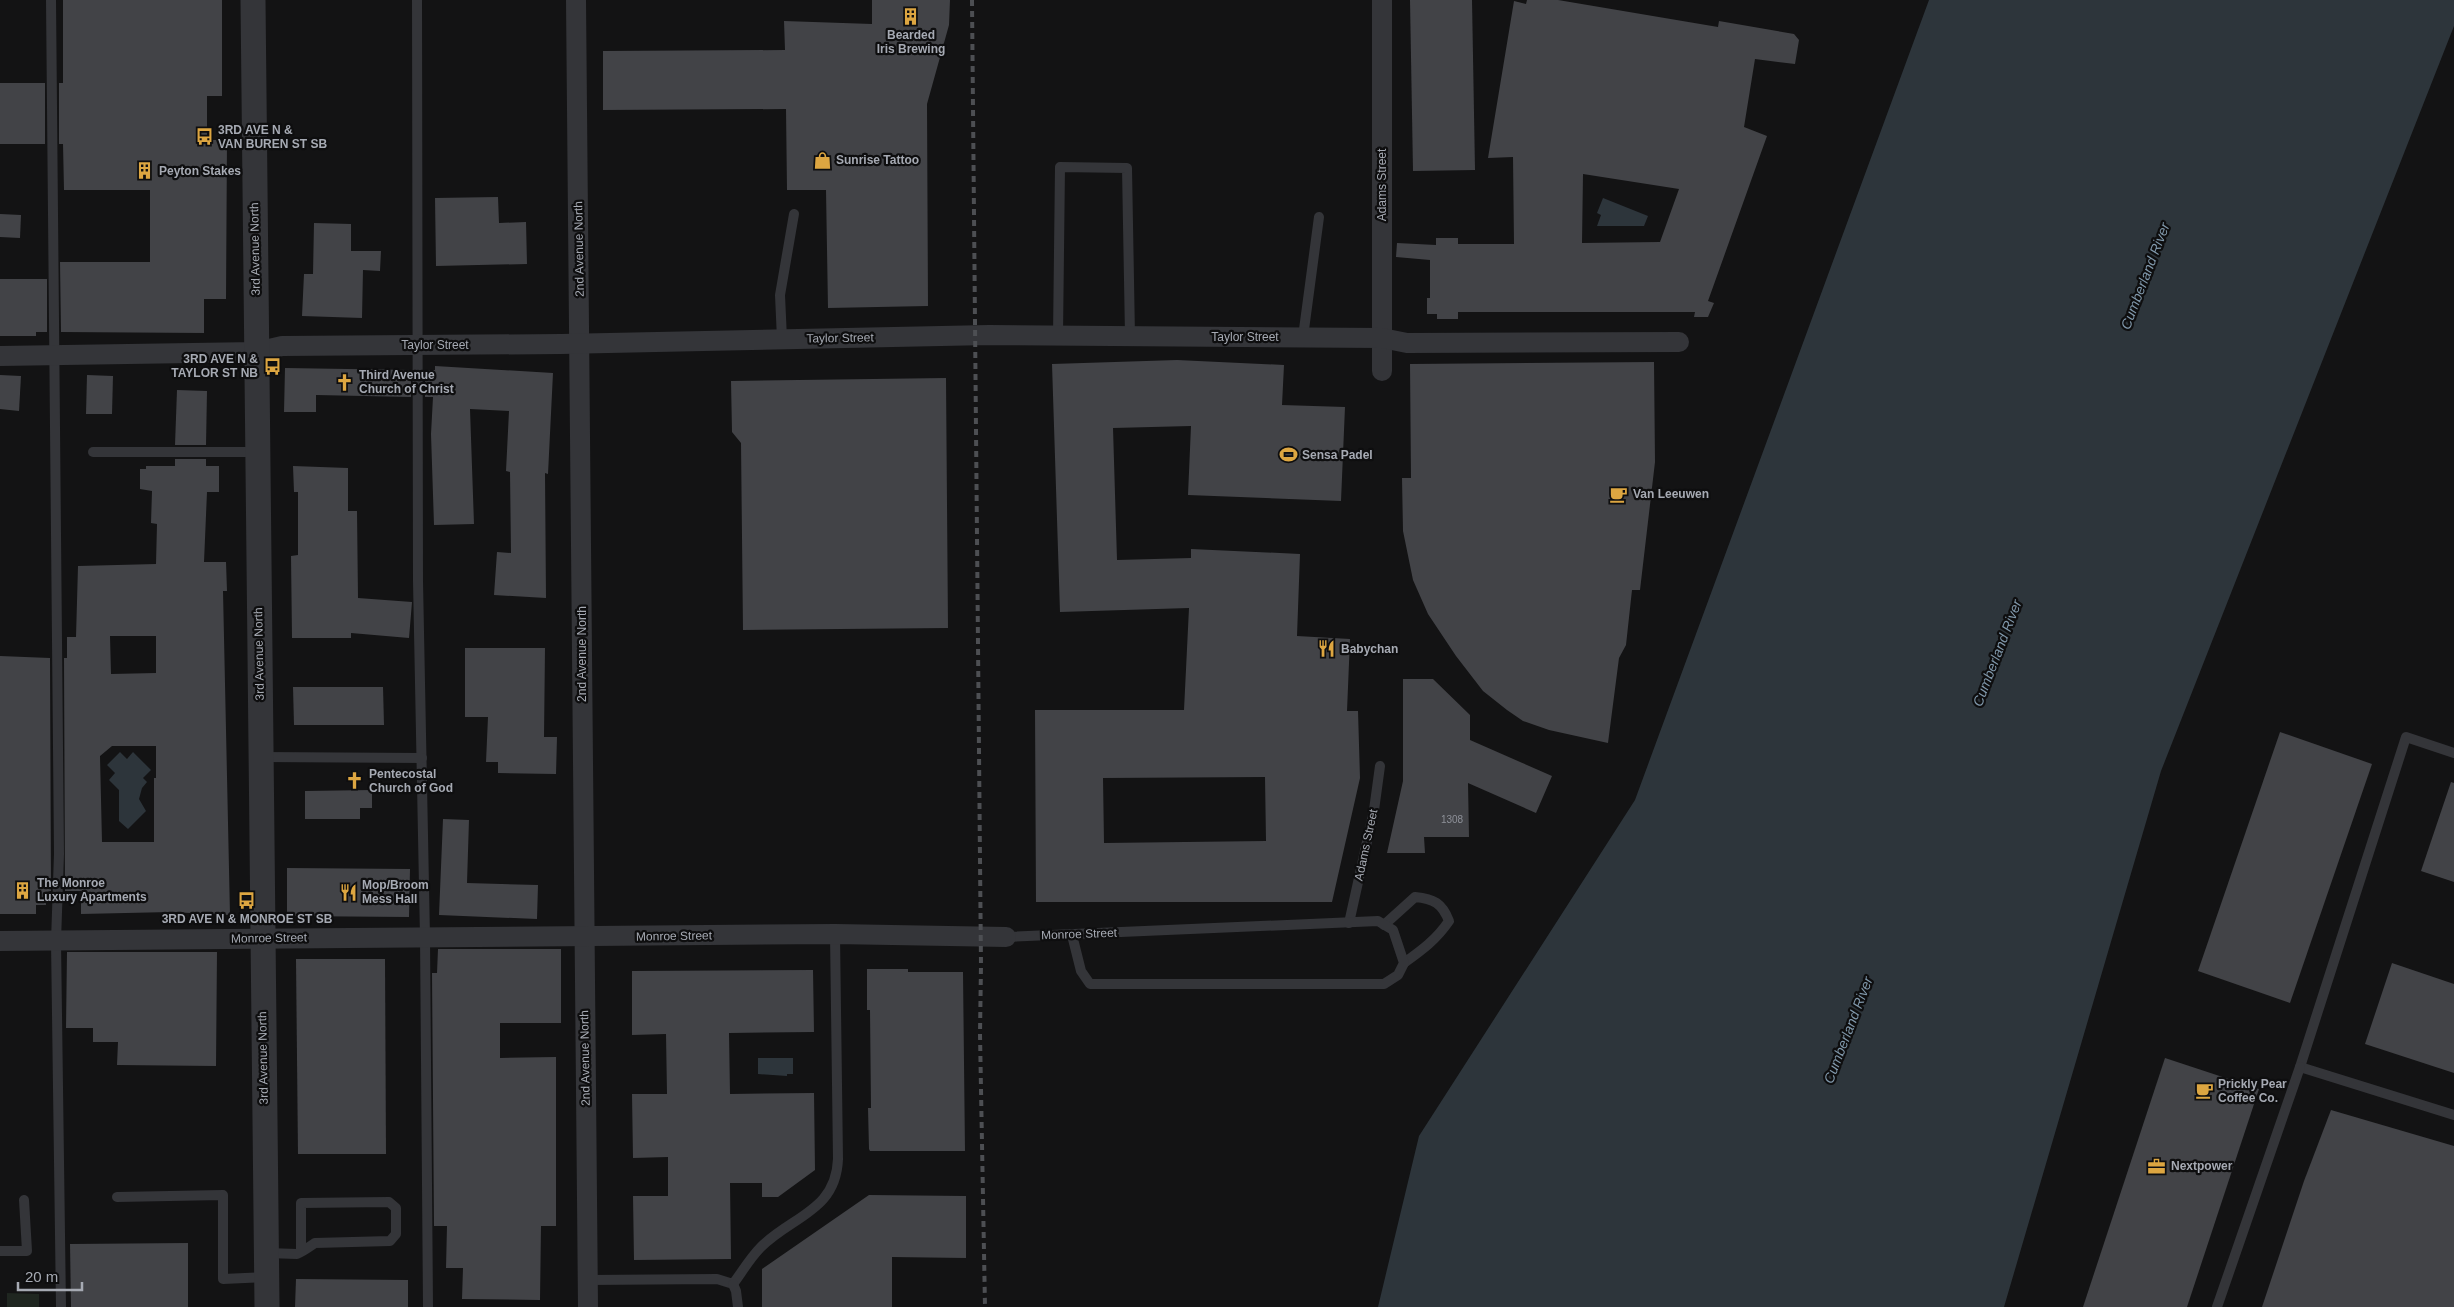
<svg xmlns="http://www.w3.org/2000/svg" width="2454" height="1307" font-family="Arial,sans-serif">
	<rect width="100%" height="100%" fill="#131314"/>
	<!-- green -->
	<path fill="#1f2620" d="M7 1293 39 1294V1307H7Z"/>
	<!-- water -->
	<g fill="#2d353b">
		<path d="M1929 0H2454V26L2161 771 2004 1307H1378L1419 1136 1635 800Z"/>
		<path d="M1603 198 1648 216 1644 226H1597L1601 215 1597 213Z"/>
		<path d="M120 752 127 759 133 752 151 770 143 778 147 782 142 788 139 799 146 811 128 829 119 821V790L109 780 115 773 107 765Z"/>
		<path d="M758 1058H793V1074H787V1076L758 1074Z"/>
	</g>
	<!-- building -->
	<g fill="#424347" fill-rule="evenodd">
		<path d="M63 0H222V96H207V140H227L226 299H204V333L61 332 60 262H150V190H64L63 144H59V83H63Z"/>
		<path d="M872 0H950L949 25 927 104 928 306 828 308 826 190H787L786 109 603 110V51L785 50 784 21 872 24Z"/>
		<path d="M1410 0H1472L1475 170 1413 171Z"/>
		<path d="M1527 0H1558L1718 27 1719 21 1794 34 1799 40 1795 64 1755 59 1744 127 1767 136 1708 301 1714 303 1708 317H1694L1695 312H1458V319H1437V314H1427V298H1430V260L1396 257 1397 243 1436 245V238H1458V244H1514L1513 157 1488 158 1514 1 1526 4ZM1583 174 1679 189 1660 242 1582 243Z"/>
		<rect x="0" y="83" width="45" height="61"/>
		<path d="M498 197 499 223 526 222 527 264 436 266 435 198Z"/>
		<path d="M0 214 21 215 20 238 0 237Z"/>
		<path d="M314 223 351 224V251H381L380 271 363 270 362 318 302 316 304 274H313Z"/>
		<path d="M0 279H47V332H36V336H0Z"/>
		<path d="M1177 360 1284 365 1282 405 1345 407 1341 501 1188 495 1191 426 1113 428 1117 560 1191 558V549L1300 554 1297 636 1350 639 1347 711H1358L1360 778 1332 902H1036L1035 710H1184L1189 608 1060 612 1052 364ZM1265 777 1266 841 1104 843 1103 778Z"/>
		<path d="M1654 362 1655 462 1640 590H1632L1626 645 1619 658 1608 743 1549 730 1523 721 1507 710 1483 691 1456 656 1428 614 1413 580 1403 531 1402 478H1411L1410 364Z"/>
		<path d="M435 366 553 373 548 474 545 473 546 598 494 595 497 552 511 553 510 472 506 471 509 411 470 409 474 524 434 525 431 434 433 397H425V370H435Z"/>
		<path d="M285 368 411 370V397L316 395V412H284Z"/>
		<path d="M0 375 21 376 19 411 0 409Z"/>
		<path d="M87 375 113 376 112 414H86Z"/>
		<path d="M946 378 948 628 743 630 741 443 732 432 731 381Z"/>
		<path d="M177 390 207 391 206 445H175Z"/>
		<path d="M175 459H206V466H219V492H207L204 562H226L227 591H223L230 915 171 912 81 914V891H65L64 658H67V637H76L78 566 156 564 157 524 151 523 152 491 140 489V469H146V466H175ZM110 636H156V673L111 674ZM112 746H156V778H154V842H102L100 756Z"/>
		<path d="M293 466 348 468V511H357L358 598 412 602 409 638 351 633V638H292L291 556 298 555V492H294Z"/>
		<path d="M465 648H545L544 737H557L556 774 498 773V762H486L488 717H465Z"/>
		<path d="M0 656 50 658 51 891 45 892 46 905H36V914H0Z"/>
		<path d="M1403 679H1433L1470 715V740L1552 776 1536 813 1468 783 1469 837H1424L1425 853H1387L1403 781Z"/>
		<path d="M293 687H383L384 725H294Z"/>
		<path d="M2280 732 2372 764 2290 1003 2198 971Z"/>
		<path d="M2451 782 2454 783V882L2421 871Z"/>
		<path d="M372 790V808H360V819H305V791Z"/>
		<path d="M443 819 469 820 467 883 538 885 537 919 439 915Z"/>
		<path d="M287 868 410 869 409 917 287 916Z"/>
		<path d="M438 949H561V1023H500V1058L556 1057V1226H541L540 1300 462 1299 463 1268H446L447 1226H434L432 973H437Z"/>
		<path d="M67 952H217L216 1066 117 1065 118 1042H93V1028H66Z"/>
		<path d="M296 959H385L386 1154H298Z"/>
		<path d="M2392 963 2454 984V1073L2365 1044Z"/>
		<path d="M867 969H908V972H963L965 1151H870L869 1149 868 1108H871L870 1010H867Z"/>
		<path d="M813 970 814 1032 729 1033 730 1094 814 1093 815 1170 778 1197H762V1183H730L731 1259 634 1260 633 1196H668V1157L633 1158 632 1094H667L666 1034 632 1035V971Z"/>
		<path d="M2165 1058 2259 1089 2187 1307H2083Z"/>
		<path d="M2331 1110 2454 1146V1307H2262L2304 1181Z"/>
		<path d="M869 1195 966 1196V1258L892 1257V1307H762V1269Z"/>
		<path d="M188 1243V1307H71L70 1244Z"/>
		<path d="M296 1279 408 1280V1307H295Z"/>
	</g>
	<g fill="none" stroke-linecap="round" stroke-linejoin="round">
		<!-- service -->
		<g stroke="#343539" stroke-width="10">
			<path d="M51 0 59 854 56 941 61 1307"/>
			<path d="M417 0 418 581 425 937 428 1307"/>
			<path d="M1058 336 1060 167 1127 168 1130 336"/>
			<path d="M1303 337 1319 217"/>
			<path d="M782 339 780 295 794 214"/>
			<path d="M93 452H257"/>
			<path d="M2454 753 2406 737 2300 1067 2454 1115"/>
			<path d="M261 757 422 758"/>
			<path d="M1349 923 1374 810 1380 766"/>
			<path d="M1384 925 1415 897C1434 899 1442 903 1449 921 1436 940 1422 950 1404 963"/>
			<path d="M1006 937 1378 921 1393 930 1404 963 1398 975 1384 984H1090L1081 971 1072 935"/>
			<path d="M117 1197 223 1195V1279L266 1277"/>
			<path d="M0 1251H27L24 1200"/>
			<path d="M267 1253 297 1254C304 1251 309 1247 315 1243L390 1241 396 1234V1208L389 1202 301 1203V1252"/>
			<path d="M588 1280 717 1279 733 1284C742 1272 750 1258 761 1247 792 1216 836 1211 838 1159L835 934"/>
			<path d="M733 1284 736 1291 738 1307"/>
			<path d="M2217 1307 2300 1067"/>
		</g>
		<!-- minor -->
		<g stroke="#343539" stroke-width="20">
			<path d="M576 0 588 1307"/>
			<path d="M1382 0V371"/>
			<path d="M0 356 256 352 282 346 561 344 989 335 1382 338 1407 343 1679 342"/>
			<path d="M0 941 835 934 1006 937"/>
		</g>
		<!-- tertiary -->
		<path stroke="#343539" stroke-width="25" d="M253 0 267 1307"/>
		<!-- rail -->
		<path stroke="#4d4f53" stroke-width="4" stroke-dasharray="6 5" stroke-linecap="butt" d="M972 0 981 965 980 1034 985 1307"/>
	</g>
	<!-- icons -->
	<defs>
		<symbol id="building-bare" viewBox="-9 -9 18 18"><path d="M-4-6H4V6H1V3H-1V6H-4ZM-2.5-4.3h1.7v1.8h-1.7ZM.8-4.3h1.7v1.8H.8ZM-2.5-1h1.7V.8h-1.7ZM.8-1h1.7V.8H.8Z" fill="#dda641" stroke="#0e0e0f" stroke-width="2.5" paint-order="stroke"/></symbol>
		<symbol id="bus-bare" viewBox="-9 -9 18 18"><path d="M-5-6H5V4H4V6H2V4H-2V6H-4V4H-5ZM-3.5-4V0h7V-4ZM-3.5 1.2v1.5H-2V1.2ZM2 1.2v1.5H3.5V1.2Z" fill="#dda641" stroke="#0e0e0f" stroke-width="2.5" paint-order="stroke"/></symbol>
		<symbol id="shop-bare" viewBox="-9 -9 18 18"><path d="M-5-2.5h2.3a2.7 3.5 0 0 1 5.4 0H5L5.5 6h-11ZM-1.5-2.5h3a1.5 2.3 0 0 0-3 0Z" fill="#dda641" stroke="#0e0e0f" stroke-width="2.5" paint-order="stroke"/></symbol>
		<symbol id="church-bare" viewBox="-9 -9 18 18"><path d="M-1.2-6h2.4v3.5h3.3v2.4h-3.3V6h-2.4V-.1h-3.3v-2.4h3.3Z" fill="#dda641" stroke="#0e0e0f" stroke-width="2.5" paint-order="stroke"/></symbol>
		<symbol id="stadium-bare" viewBox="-9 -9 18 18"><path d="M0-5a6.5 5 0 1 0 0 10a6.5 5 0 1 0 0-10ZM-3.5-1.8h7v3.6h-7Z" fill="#dda641" stroke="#0e0e0f" stroke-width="2.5" paint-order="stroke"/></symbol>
		<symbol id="cafe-bare" viewBox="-9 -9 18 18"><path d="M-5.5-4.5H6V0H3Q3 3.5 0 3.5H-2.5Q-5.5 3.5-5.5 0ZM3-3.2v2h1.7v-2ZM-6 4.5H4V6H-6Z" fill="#dda641" stroke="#0e0e0f" stroke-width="2.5" paint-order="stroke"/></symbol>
		<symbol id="restaurant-bare" viewBox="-9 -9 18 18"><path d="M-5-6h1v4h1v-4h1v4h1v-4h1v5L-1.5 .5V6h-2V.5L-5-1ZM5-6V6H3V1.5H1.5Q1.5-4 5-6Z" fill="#dda641" stroke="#0e0e0f" stroke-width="2.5" paint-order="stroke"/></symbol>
		<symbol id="office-bare" viewBox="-9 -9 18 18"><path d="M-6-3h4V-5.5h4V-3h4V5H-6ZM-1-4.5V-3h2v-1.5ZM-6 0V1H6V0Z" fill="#dda641" stroke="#0e0e0f" stroke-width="2.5" paint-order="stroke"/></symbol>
	</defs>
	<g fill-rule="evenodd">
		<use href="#building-bare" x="898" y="4" width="25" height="25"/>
		<use href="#bus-bare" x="192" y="124" width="25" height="25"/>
		<use href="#shop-bare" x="810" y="148" width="25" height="25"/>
		<use href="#building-bare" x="132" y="158" width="25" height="25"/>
		<use href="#bus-bare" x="260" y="354" width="25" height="25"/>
		<use href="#church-bare" x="332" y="370" width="25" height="25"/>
		<use href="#stadium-bare" x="1276" y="442" width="25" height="25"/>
		<use href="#cafe-bare" x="1606" y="482" width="25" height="25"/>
		<use href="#restaurant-bare" x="1314" y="636" width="25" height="25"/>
		<use href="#church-bare" x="342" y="768" width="25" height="25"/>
		<use href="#building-bare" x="10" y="878" width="25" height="25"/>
		<use href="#restaurant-bare" x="336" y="880" width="25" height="25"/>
		<use href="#bus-bare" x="234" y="888" width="25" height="25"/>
		<use href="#cafe-bare" x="2192" y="1078" width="25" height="25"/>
		<use href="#office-bare" x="2144" y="1154" width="25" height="25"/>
	</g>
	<g text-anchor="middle" stroke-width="4.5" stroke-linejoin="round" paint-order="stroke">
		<!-- number labels -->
		<g font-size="10" fill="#8d9098">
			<text x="1452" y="823">1308</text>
		</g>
		<!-- poi labels -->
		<g font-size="12" font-weight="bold" fill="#a6aab3" stroke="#0e0e0f" text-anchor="start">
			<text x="911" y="39" text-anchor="middle">Bearded<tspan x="911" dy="14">Iris Brewing</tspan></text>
			<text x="218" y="134">3RD AVE N &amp;<tspan x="218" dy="14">VAN BUREN ST SB</tspan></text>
			<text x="836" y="164">Sunrise Tattoo</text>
			<text x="159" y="175">Peyton Stakes</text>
			<text x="258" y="363" text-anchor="end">3RD AVE N &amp;<tspan x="258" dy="14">TAYLOR ST NB</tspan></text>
			<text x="359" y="379">Third Avenue<tspan x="359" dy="14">Church of Christ</tspan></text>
			<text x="1302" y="459">Sensa Padel</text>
			<text x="1633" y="498">Van Leeuwen</text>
			<text x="1341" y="653">Babychan</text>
			<text x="369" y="778">Pentecostal<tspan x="369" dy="14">Church of God</tspan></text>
			<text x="37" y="887">The Monroe<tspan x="37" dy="14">Luxury Apartments</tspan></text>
			<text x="362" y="889">Mop/Broom<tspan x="362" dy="14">Mess Hall</tspan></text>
			<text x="247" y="923" text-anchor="middle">3RD AVE N &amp; MONROE ST SB</text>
			<text x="2218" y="1088">Prickly Pear<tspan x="2218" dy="14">Coffee Co.</tspan></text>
			<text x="2171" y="1170">Nextpower</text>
		</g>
		<!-- street labels -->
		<g font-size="12" fill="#a6aab3" stroke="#0e0e0f">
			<text transform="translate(1382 185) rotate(-90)" y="4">Adams Street</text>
			<text transform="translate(255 249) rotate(-91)" y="4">3rd Avenue North</text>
			<text transform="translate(579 249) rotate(-91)" y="4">2nd Avenue North</text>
			<text x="1245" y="341">Taylor Street</text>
			<text transform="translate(840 338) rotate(-1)" y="4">Taylor Street</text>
			<text x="435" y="349">Taylor Street</text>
			<text transform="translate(259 654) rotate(-91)" y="4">3rd Avenue North</text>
			<text transform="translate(582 654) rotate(-90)" y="4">2nd Avenue North</text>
			<text transform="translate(1366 845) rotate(-78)" y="4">Adams Street</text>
			<text transform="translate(1079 934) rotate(-2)" y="4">Monroe Street</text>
			<text transform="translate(674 936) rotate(-1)" y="4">Monroe Street</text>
			<text transform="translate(269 938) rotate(-1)" y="4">Monroe Street</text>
			<text transform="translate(263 1058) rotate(-91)" y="4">3rd Avenue North</text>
			<text transform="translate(585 1058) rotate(-91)" y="4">2nd Avenue North</text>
		</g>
		<!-- water labels -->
		<g font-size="14" font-style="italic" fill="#8098ab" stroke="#0e0e0f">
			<text transform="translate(2145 276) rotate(-69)" y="5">Cumberland River</text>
			<text transform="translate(1997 653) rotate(-69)" y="5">Cumberland River</text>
			<text transform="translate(1848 1030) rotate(-69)" y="5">Cumberland River</text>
		</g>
	</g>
	<!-- scale -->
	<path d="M18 1282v8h64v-8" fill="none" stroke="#a6aab3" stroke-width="2.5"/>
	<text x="25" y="1282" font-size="15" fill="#a6aab3" stroke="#0e0e0f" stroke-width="4" paint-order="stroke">20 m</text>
</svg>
